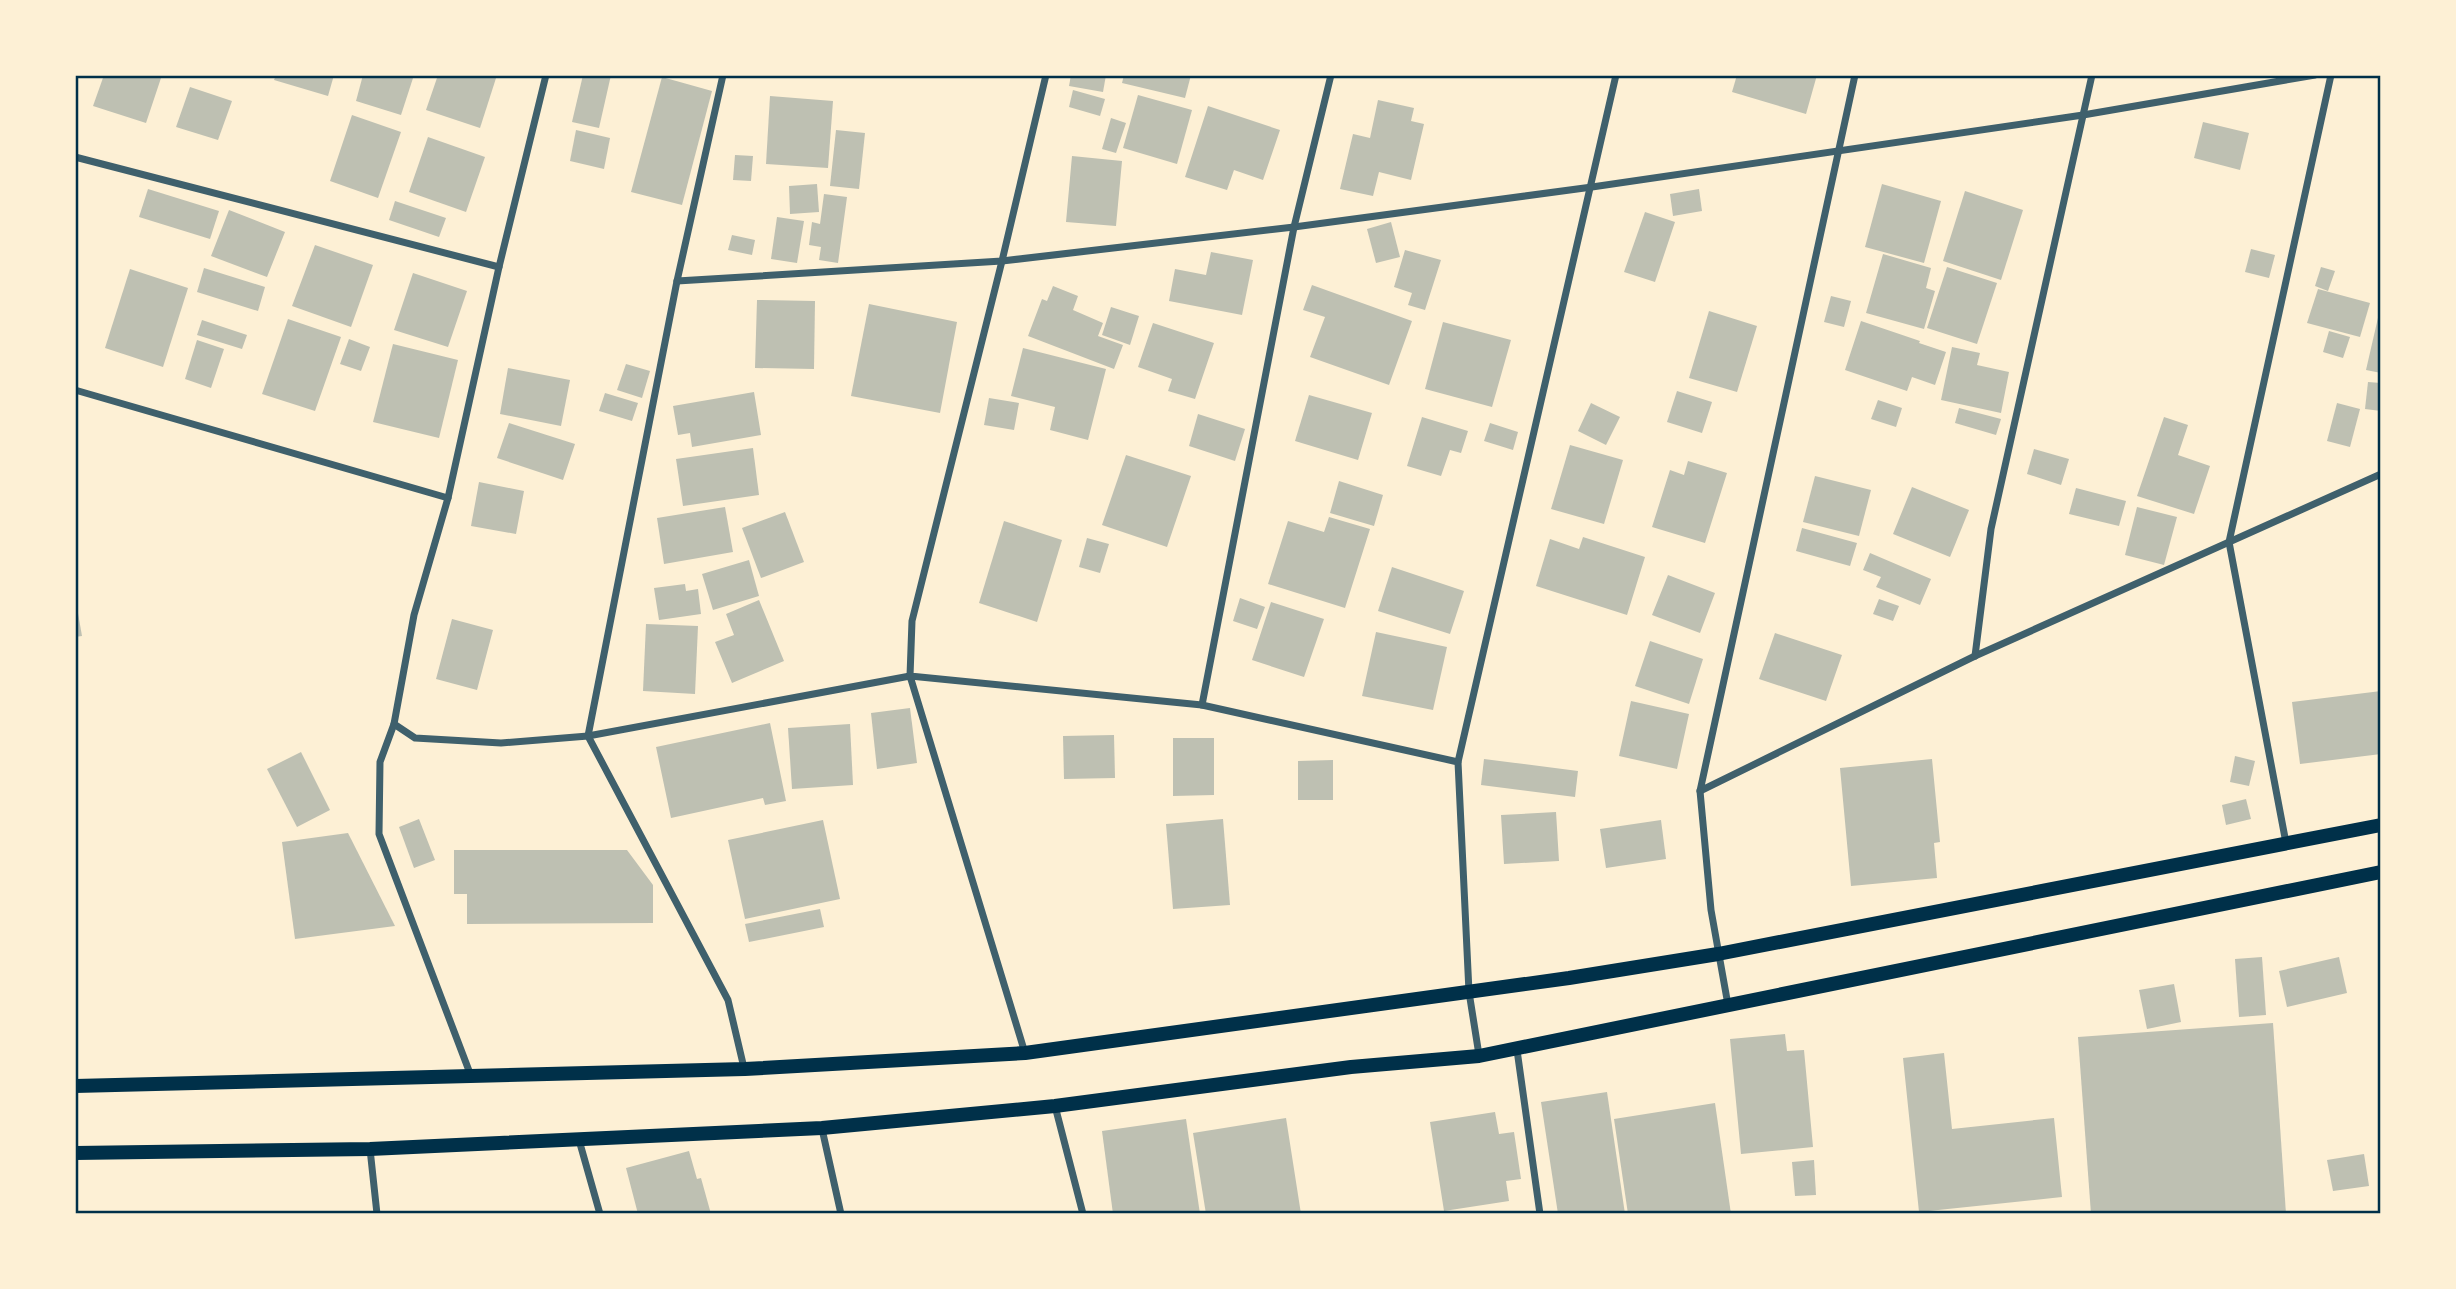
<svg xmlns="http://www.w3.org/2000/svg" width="2456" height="1289" font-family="'Libre Baskerville',serif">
	<rect width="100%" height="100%" fill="#fdf0d5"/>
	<!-- building -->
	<g fill="#bec0b2">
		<path d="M104 75H162L146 123 93 106Z"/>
		<path d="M276 75H334L328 96 274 80Z"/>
		<path d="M363 75H414L401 115 356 101Z"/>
		<path d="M438 75H497L480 128 426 110Z"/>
		<path d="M583 75H611L599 128 572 122Z"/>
		<path d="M1071 75H1106L1103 92 1069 86Z"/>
		<path d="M1124 75H1191L1185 98 1122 83Z"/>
		<path d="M1737 75H1817L1806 114 1732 92Z"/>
		<path d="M662 77 712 91 682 205 631 192Z"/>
		<path d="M190 87 232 101 218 140 176 127Z"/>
		<path d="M1073 90 1105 99 1100 116 1069 107Z"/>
		<path d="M1138 95 1192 110 1177 164 1123 148Z"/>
		<path d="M770 96 833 101 828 168 766 164Z"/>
		<path d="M1378 100 1414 108 1411 121 1424 124 1411 180 1379 172 1373 196 1340 189 1353 134 1370 138Z"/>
		<path d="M1208 106 1280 130 1263 180 1234 170 1227 190 1185 177Z"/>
		<path d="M352 115 401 132 378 198 330 181Z"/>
		<path d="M1111 118 1126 123 1116 153 1102 149Z"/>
		<path d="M2203 122 2249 133 2240 170 2194 158Z"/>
		<path d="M576 130 610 138 604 169 570 161Z"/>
		<path d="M836 130 865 133 859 189 830 186Z"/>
		<path d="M428 137 485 157 466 212 409 192Z"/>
		<path d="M735 155 753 156 751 181 733 180Z"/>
		<path d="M1072 156 1122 161 1116 226 1066 222Z"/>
		<path d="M817 184 819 212 790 214 789 186Z"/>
		<path d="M1882 184 1941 201 1924 263 1865 247Z"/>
		<path d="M148 189 219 211 210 239 139 217Z"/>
		<path d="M1699 189 1702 211 1673 216 1670 194Z"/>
		<path d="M1965 191 2023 210 2001 280 1943 261Z"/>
		<path d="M824 194 847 197 838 263 819 260 821 247 809 245 812 222 820 224Z"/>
		<path d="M395 201 446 218 439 237 389 220Z"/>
		<path d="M229 210 285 232 267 277 211 256Z"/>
		<path d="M1645 212 1675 222 1655 282 1624 272Z"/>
		<path d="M777 217 804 221 797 263 771 259Z"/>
		<path d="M1391 222 1400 257 1376 263 1367 229Z"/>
		<path d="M732 235 755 240 752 255 728 250Z"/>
		<path d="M315 245 373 265 351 327 292 306Z"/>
		<path d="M2251 249 2275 255 2269 278 2245 272Z"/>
		<path d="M1405 250 1441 260 1425 310 1408 305 1412 293 1394 287Z"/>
		<path d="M1211 252 1253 260 1242 315 1169 301 1175 269 1206 275Z"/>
		<path d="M1883 254 1931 268 1926 288 1935 291 1924 329 1866 313Z"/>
		<path d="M1947 267 1997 283 1977 344 1927 328Z"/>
		<path d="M2321 267 2335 271 2328 291 2315 286Z"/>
		<path d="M204 268 265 287 258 311 197 292Z"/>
		<path d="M130 269 188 288 163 367 105 348Z"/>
		<path d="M413 273 467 291 448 347 394 330Z"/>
		<path d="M1312 285 1412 321 1389 385 1310 357 1325 317 1303 310Z"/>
		<path d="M1053 286 1078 296 1073 310 1103 323 1098 336 1123 345 1114 369 1028 336 1042 299 1047 301Z"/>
		<path d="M2318 289 2370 303 2360 337 2307 323Z"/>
		<path d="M1831 296 1851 301 1844 327 1824 322Z"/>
		<path d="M757 300 815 301 814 369 755 368Z"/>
		<path d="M869 304 957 322 940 413 851 396Z"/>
		<path d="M1111 307 1139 316 1130 345 1102 335Z"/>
		<path d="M2380 309H2381V373L2366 370Z"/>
		<path d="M1709 311 1757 326 1737 392 1689 378Z"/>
		<path d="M288 319 341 337 315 411 262 394Z"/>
		<path d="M202 320 247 335 242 349 197 335Z"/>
		<path d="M1861 321 1920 341 1919 343 1946 352 1935 385 1912 377 1907 391 1845 370Z"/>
		<path d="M1443 322 1511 340 1492 407 1425 389Z"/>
		<path d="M1153 323 1214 343 1195 399 1168 391 1172 379 1138 367Z"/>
		<path d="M2329 331 2350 337 2343 358 2323 352Z"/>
		<path d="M349 339 370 347 361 371 340 364Z"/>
		<path d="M197 340 224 349 211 388 185 379Z"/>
		<path d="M393 344 458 360 439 438 373 422Z"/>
		<path d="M1952 347 1980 353 1977 365 2009 372 2001 413 1941 400Z"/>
		<path d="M1023 348 1106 369 1088 440 1050 430 1055 407 1011 396Z"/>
		<path d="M626 364 650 371 642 398 617 390Z"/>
		<path d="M508 368 570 380 561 426 500 414Z"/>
		<path d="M2368 382 2381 383V411L2365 409Z"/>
		<path d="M1677 391 1712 402 1702 433 1667 422Z"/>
		<path d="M754 392 761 435 692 447 690 433 678 435 673 406Z"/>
		<path d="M605 393 638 403 632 421 599 411Z"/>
		<path d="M1309 395 1372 413 1358 460 1295 441Z"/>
		<path d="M989 398 1019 403 1014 430 984 425Z"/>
		<path d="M1878 400 1902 408 1896 427 1871 419Z"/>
		<path d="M1591 403 1620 417 1606 445 1578 431Z"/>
		<path d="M2337 403 2360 409 2350 447 2327 441Z"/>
		<path d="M1959 408 2001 419 1996 435 1955 423Z"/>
		<path d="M1198 414 1245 429 1235 461 1189 446Z"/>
		<path d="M1422 417 1468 431 1461 453 1450 450 1441 476 1407 466Z"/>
		<path d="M2164 417 2188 425 2178 455 2210 466 2194 514 2137 496Z"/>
		<path d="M509 423 575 444 563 480 497 458Z"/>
		<path d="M1490 423 1518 432 1513 450 1484 441Z"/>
		<path d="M1570 445 1623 460 1604 524 1551 509Z"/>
		<path d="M753 448 759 495 683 506 676 459Z"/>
		<path d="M2034 449 2069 459 2061 485 2027 474Z"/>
		<path d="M1126 455 1191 476 1167 547 1102 525Z"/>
		<path d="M1688 461 1727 473 1705 543 1652 527 1670 470 1684 475Z"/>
		<path d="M1815 476 1871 490 1859 536 1803 522Z"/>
		<path d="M1339 481 1383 495 1374 526 1330 513Z"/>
		<path d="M479 482 524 491 516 534 471 526Z"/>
		<path d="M1912 487 1969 510 1950 557 1893 534Z"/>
		<path d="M2076 488 2126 501 2119 526 2069 514Z"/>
		<path d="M725 507 733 552 664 564 657 518Z"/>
		<path d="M2137 507 2177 517 2164 565 2125 555Z"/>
		<path d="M785 512 804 562 761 578 742 528Z"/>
		<path d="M1329 517 1370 529 1345 608 1268 584 1288 521 1324 532Z"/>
		<path d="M1004 521 1062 540 1037 622 979 603Z"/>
		<path d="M1802 528 1857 543 1850 566 1796 551Z"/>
		<path d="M1583 537 1645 557 1627 615 1536 586 1550 539 1579 549Z"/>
		<path d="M1087 538 1109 544 1100 573 1079 567Z"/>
		<path d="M1870 553 1931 579 1920 605 1876 587 1881 577 1863 570Z"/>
		<path d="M749 560 759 596 713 610 702 574Z"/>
		<path d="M1392 567 1464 591 1450 634 1378 611Z"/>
		<path d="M1668 575 1715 593 1700 633 1652 615Z"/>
		<path d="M685 584 686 591 698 589 701 614 659 620 654 588Z"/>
		<path d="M75 596 82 636 75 637Z"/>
		<path d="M1240 598 1265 607 1257 629 1233 621Z"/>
		<path d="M1879 599 1899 606 1893 621 1873 614Z"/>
		<path d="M759 600 784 661 732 683 715 642 734 635 726 614Z"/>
		<path d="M1271 602 1324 619 1304 677 1252 660Z"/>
		<path d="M452 619 493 630 477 690 436 679Z"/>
		<path d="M646 624 698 626 695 694 643 691Z"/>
		<path d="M1376 632 1447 647 1433 710 1362 696Z"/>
		<path d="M1775 633 1842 655 1826 701 1759 679Z"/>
		<path d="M1650 641 1703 659 1689 704 1635 686Z"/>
		<path d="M2381 691V754L2300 764 2292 702Z"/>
		<path d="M1631 701 1689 714 1677 769 1619 756Z"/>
		<path d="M910 708 917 763 877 769 871 713Z"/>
		<path d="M770 723 786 801 765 805 763 798 671 818 656 747Z"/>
		<path d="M850 724 853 785 792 789 788 728Z"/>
		<path d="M1114 735 1115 778 1064 779 1063 736Z"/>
		<path d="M1173 738H1214V795L1173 796Z"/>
		<path d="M301 752 330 810 297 827 267 769Z"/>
		<path d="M2235 756 2255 761 2249 786 2230 782Z"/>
		<path d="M1484 759 1578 771 1575 797 1481 785Z"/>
		<path d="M1932 759 1940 842 1934 843 1937 878 1851 886 1840 768Z"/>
		<path d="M1333 760V800H1298V761Z"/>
		<path d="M2246 799 2251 819 2226 825 2222 805Z"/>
		<path d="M1556 812 1559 861 1504 864 1501 815Z"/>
		<path d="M419 819 435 860 414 868 399 827Z"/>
		<path d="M1223 819 1230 905 1173 909 1166 824Z"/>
		<path d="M823 820 840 899 745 919 728 840Z"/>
		<path d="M1661 820 1666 859 1606 868 1600 829Z"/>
		<path d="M348 833 395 926 295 939 282 842Z"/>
		<path d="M454 850H627L653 885V923L467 924V894H454Z"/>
		<path d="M820 909 824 927 749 942 745 924Z"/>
		<path d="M2262 957 2266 1015 2239 1017 2235 959Z"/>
		<path d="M2339 957 2347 993 2287 1007 2279 971Z"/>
		<path d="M2174 984 2181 1022 2147 1029 2139 990Z"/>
		<path d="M2273 1023 2286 1214H2091L2078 1037Z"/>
		<path d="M1785 1034 1787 1051 1804 1050 1813 1147 1741 1154 1730 1039Z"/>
		<path d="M1944 1053 1952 1129 2054 1118 2062 1197 1919 1212 1903 1058Z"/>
		<path d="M1607 1092 1625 1214H1558L1541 1102Z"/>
		<path d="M1715 1103 1731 1214H1628L1614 1119Z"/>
		<path d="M1495 1112 1499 1134 1514 1132 1521 1179 1506 1181 1509 1201 1444 1211 1430 1122Z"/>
		<path d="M1286 1118 1301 1214H1206L1193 1133Z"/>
		<path d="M1186 1119 1200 1214H1113L1102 1131Z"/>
		<path d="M689 1151 697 1179 701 1178 711 1214H638L626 1168Z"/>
		<path d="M2364 1154 2369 1186 2333 1191 2327 1160Z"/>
		<path d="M1814 1160 1816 1195 1795 1196 1792 1162Z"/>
	</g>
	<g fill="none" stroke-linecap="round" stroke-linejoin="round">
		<!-- minor -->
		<g stroke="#3f606c" stroke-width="7">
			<path d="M546 75 499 267 448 498 414 615 394 724 415 738 501 743 588 736 910 676 1025 1053"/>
			<path d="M723 75 677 281 1002 261 1294 227 1592 187 2083 115 2315 75"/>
			<path d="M1046 75 1002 261 912 621 910 676 1202 705 1458 762 1469 992 1479 1055"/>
			<path d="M1855 75 1700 791 1975 656 2381 474"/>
			<path d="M75 157 499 267"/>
			<path d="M677 281 588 736 728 1000 744 1068"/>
			<path d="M75 390 448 498"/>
			<path d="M1975 656 1991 529 2092 75"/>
			<path d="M1202 705 1294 227 1331 75"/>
			<path d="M394 724 380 762 379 834 471 1076"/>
			<path d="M1458 762 1616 75"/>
			<path d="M1700 791 1711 910 1728 1005"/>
			<path d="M2286 843 2229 542 2331 75"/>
			<path d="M1517 1050 1540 1214"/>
			<path d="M1055 1106 1083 1214"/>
			<path d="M822 1129 841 1214"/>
			<path d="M579 1140 600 1214"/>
			<path d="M370 1149 377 1214"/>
		</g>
		<!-- secondary -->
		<g stroke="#003049" stroke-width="14">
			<path d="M75 1086 745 1069 1025 1053 1569 978 1718 954 2381 825"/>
			<path d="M75 1153 370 1149 822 1128 1055 1106 1351 1067 1479 1056 2381 872"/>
		</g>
	</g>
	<!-- border -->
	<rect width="2456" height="1289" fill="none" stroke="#fdf0d5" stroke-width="154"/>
	<rect x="77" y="77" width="2302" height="1135" fill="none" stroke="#003049" stroke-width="2.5"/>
</svg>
